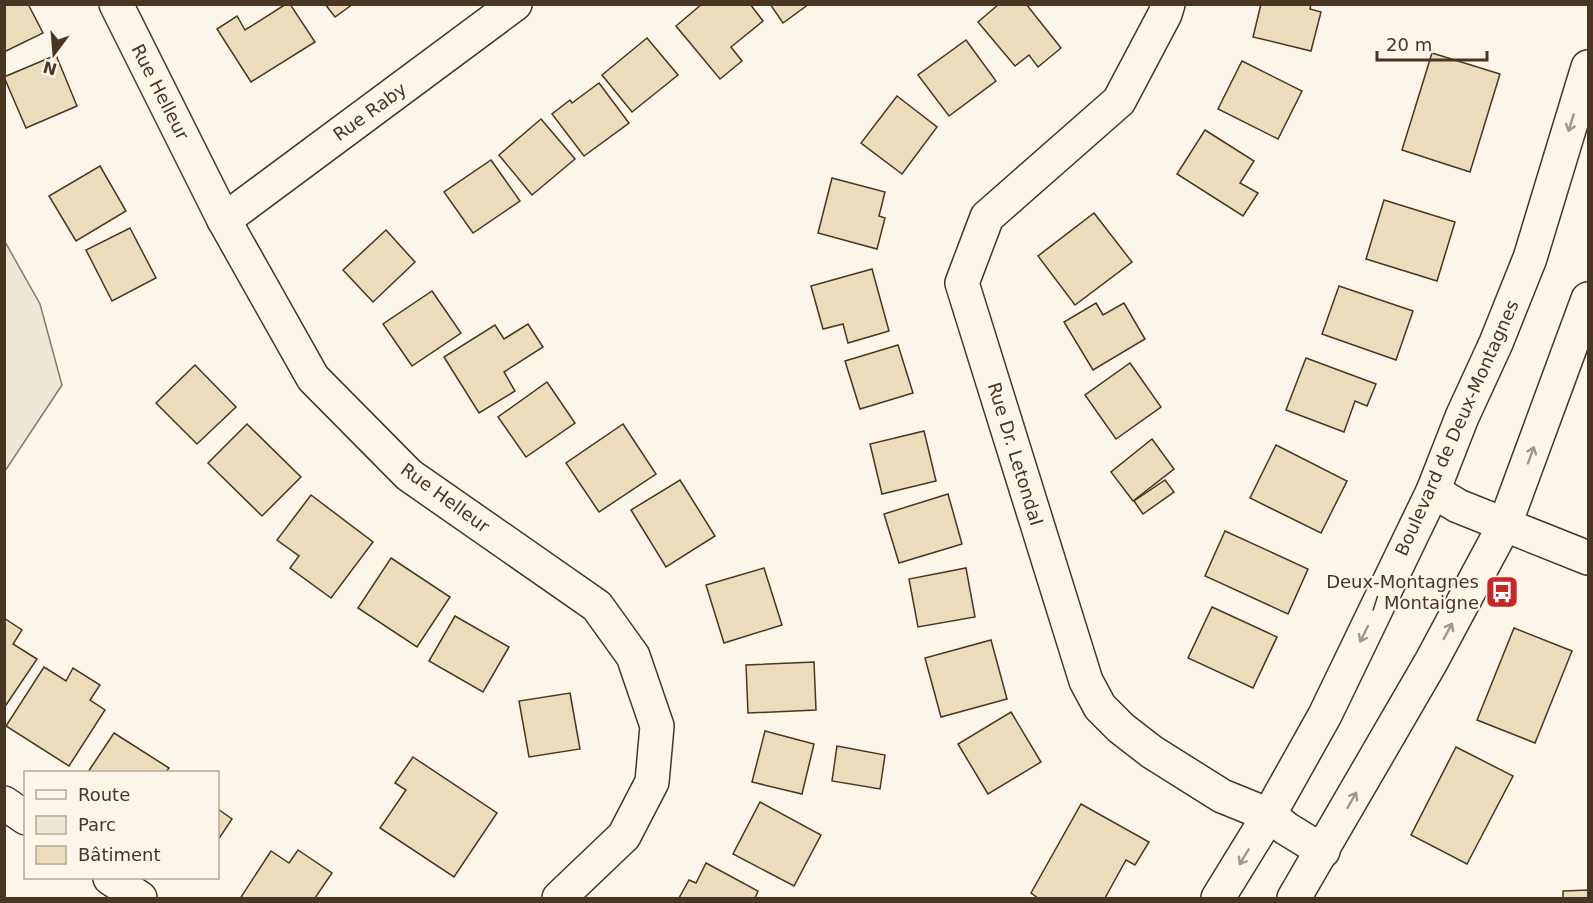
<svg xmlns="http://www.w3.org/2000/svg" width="1593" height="903" font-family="'DejaVu Sans',sans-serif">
	<rect width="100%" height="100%" fill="#fbf6e9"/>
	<!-- green -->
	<path fill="#ede6d9" stroke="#887966" stroke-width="1.5" d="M4 240 40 304 62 385 5 471Z"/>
	<!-- building -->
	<g fill="#ecdcbc" stroke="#4a3520" stroke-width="1.5">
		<path d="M4 4H28L43 33 4 52Z"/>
		<path d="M286 4H290L315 42 251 82 217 29 237 16 245 30Z"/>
		<path d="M325 4H353L335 17Z"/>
		<path d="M702 4H750L763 21 731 47 742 61 720 79 676 26Z"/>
		<path d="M770 4H809L783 23Z"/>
		<path d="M999 4H1026L1061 48 1038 67 1029 55 1015 66 978 22Z"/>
		<path d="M1261 4H1311L1310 9 1321 12 1311 51 1253 37Z"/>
		<path d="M647 38 678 75 632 112 602 75Z"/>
		<path d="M966 40 996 81 949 116 918 75Z"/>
		<path d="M1432 53 1500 74 1470 172 1402 150Z"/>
		<path d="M56 55 77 106 26 128 4 77Z"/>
		<path d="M1242 61 1302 91 1278 139 1218 109Z"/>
		<path d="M599 83 629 123 584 156 552 114 570 100 572 103Z"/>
		<path d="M897 96 937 127 902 174 861 143Z"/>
		<path d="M541 119 575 159 532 195 499 155Z"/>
		<path d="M1205 130 1254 161 1240 183 1258 193 1243 216 1177 174Z"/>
		<path d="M491 160 520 201 473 233 444 192Z"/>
		<path d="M100 166 126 211 76 241 49 196Z"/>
		<path d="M832 178 885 192 879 216 885 218 877 249 818 233Z"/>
		<path d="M1384 200 1455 222 1437 281 1366 259Z"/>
		<path d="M1094 213 1132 262 1075 305 1038 256Z"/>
		<path d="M130 228 156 278 112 301 86 250Z"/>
		<path d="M386 230 415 262 373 302 343 270Z"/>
		<path d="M872 269 889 331 848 343 843 324 823 329 811 286Z"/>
		<path d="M1339 286 1413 311 1396 360 1322 334Z"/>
		<path d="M432 291 461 333 412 366 383 324Z"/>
		<path d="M1096 303 1103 315 1124 303 1145 339 1093 370 1064 322Z"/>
		<path d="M528 324 543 347 504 372 515 391 479 413 444 357 495 325 504 339Z"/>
		<path d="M898 345 913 393 860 409 845 361Z"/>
		<path d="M1306 358 1376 384 1367 406 1355 401 1344 432 1286 410Z"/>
		<path d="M1130 363 1161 407 1116 439 1085 395Z"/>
		<path d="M195 365 236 407 197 444 156 403Z"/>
		<path d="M547 382 575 423 526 457 498 417Z"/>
		<path d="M247 424 301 477 262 516 208 463Z"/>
		<path d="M623 424 656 474 599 512 566 463Z"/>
		<path d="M924 431 936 481 882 494 870 444Z"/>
		<path d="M1152 439 1174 469 1133 501 1111 472Z"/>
		<path d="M1276 445 1347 481 1321 533 1250 498Z"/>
		<path d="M680 480 715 536 666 567 631 510Z"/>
		<path d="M1165 480 1174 492 1143 514 1134 501Z"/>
		<path d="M948 494 962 544 899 563 884 514Z"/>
		<path d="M311 495 373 542 331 598 290 568 299 556 277 540Z"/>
		<path d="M1225 531 1308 569 1288 614 1205 576Z"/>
		<path d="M391 558 450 597 417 647 358 608Z"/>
		<path d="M764 568 782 625 724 643 706 585Z"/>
		<path d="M966 568 975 617 918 627 909 579Z"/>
		<path d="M1212 607 1277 637 1253 688 1188 658Z"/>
		<path d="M455 616 509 647 483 692 429 661Z"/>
		<path d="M4 618 22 630 13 644 37 659 4 708Z"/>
		<path d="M1514 628 1572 651 1535 743 1477 720Z"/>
		<path d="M991 640 1007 699 941 717 925 658Z"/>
		<path d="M814 662 816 710 748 713 746 665Z"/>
		<path d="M44 667 66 681 73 668 100 685 90 700 105 710 69 766 6 726Z"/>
		<path d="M570 693 580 749 529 757 519 701Z"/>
		<path d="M1011 712 1041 762 988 794 958 744Z"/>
		<path d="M765 731 814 744 802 794 752 782Z"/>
		<path d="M114 733 169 768 166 772H88Z"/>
		<path d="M837 746 885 755 880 789 832 781Z"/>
		<path d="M1456 747 1513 776 1467 864 1411 835Z"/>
		<path d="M413 757 497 813 454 877 380 828 406 790 395 783Z"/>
		<path d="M760 802 821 835 794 886 733 854Z"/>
		<path d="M1081 804 1149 842 1135 865 1126 860 1105 898H1038L1031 893Z"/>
		<path d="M218 809 232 819 218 840Z"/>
		<path d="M298 850 332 873 315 898H244L241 897 271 851 289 863Z"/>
		<path d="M706 863 758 891 755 898H679L689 880 696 883Z"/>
		<path d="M1588 890V898H1563V891Z"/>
	</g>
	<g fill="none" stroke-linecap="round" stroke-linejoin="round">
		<defs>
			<g id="minor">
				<path d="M116 4 224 220 313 378 409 475 597 606 633 656 657 726 652 782 624 836 559 898"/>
				<path d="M1168 4 1165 14 1119 101 987 217 962 283 1086 681 1100 707 1121 728 1152 752 1222 796 1269 815 1287 829 1323 851"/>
				<path d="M224 220 515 4"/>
				<path d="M1433 491 1458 506 1588 558"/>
				<path d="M4 803 26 818"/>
				<path d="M110 878 140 898"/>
			</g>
			<g id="tertiary">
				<path d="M1218 898 1269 815 1325 715 1433 491 1462 417 1496 343 1530 258 1588 67"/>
				<path d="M1294 898 1431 662 1505 524 1588 299"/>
			</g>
		</defs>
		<!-- minor casing -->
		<use href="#minor" stroke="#4a3520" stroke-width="36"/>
		<!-- tertiary casing -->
		<use href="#tertiary" stroke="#4a3520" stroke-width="36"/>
		<!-- minor -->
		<use href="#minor" stroke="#fbf6e9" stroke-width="33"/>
		<!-- tertiary -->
		<use href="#tertiary" stroke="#fbf6e9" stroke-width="33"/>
	</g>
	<!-- one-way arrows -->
	<defs><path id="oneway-shaft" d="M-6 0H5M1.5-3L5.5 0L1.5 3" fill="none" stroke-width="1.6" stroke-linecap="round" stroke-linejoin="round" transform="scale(1.5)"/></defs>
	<g stroke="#a29684">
		<use href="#oneway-shaft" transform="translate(1571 123) rotate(107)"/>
		<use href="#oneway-shaft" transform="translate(1531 455) rotate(-70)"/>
		<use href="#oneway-shaft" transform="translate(1448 631) rotate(-62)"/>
		<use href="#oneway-shaft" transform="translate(1364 634) rotate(116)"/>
		<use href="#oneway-shaft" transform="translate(1352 800) rotate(-60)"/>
		<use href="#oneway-shaft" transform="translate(1244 857) rotate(121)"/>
	</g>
	<!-- icons -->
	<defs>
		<symbol id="bus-square" viewBox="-11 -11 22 22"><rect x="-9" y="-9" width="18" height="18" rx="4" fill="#c62828" stroke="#fbf6e9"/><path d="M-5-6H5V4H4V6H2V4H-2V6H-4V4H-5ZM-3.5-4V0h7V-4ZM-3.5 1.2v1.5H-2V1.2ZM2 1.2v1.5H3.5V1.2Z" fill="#fff"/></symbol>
	</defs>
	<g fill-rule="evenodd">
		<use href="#bus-square" x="1483" y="573" width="38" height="38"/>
	</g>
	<g text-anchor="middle" stroke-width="4.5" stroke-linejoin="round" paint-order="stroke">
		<!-- street labels -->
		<g font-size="18" fill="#4a3520" stroke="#fbf6e9">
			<text transform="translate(160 92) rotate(63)" y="6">Rue Helleur</text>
			<text transform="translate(370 112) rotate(-36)" y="6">Rue Raby</text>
			<text transform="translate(1457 428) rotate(-66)" y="6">Boulevard de Deux-Montagnes</text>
			<text transform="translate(1015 454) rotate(73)" y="6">Rue Dr. Letondal</text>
			<text transform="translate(445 498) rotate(36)" y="6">Rue Helleur</text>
		</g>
		<!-- poi labels -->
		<g font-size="18" fill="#4a3520" stroke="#fbf6e9" text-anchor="end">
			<text x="1479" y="588">Deux-Montagnes<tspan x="1479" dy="21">/ Montaigne</tspan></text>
		</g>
	</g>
	<!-- border -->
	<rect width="1593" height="903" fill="none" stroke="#4a3520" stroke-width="12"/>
	<!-- legend -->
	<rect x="24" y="771" width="195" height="108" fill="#fbf6e9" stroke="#b4a999" stroke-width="1.5"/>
	<rect x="36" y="790" width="30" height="9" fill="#fbf6e9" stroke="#b4a999" stroke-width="1.5"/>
	<text x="78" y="801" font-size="18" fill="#4a3520">Route</text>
	<rect x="36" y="816" width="30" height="18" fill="#ede6d9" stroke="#b4a999" stroke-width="1.5"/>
	<text x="78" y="831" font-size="18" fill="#4a3520">Parc</text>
	<rect x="36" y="846" width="30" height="18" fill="#ecdcbc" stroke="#b4a999" stroke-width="1.5"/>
	<text x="78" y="861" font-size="18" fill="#4a3520">Bâtiment</text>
	<!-- north arrow -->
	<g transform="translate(54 54) rotate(196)" stroke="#fbf6e9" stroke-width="4.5" paint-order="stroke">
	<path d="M0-4.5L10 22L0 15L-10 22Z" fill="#4a3520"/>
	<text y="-9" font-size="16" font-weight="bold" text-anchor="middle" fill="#4a3520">N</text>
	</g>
	<!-- scale -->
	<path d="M1377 51v9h110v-9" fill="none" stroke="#4a3520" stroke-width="3"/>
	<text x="1386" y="51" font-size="18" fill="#4a3520" stroke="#fbf6e9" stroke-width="4.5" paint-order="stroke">20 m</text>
</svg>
